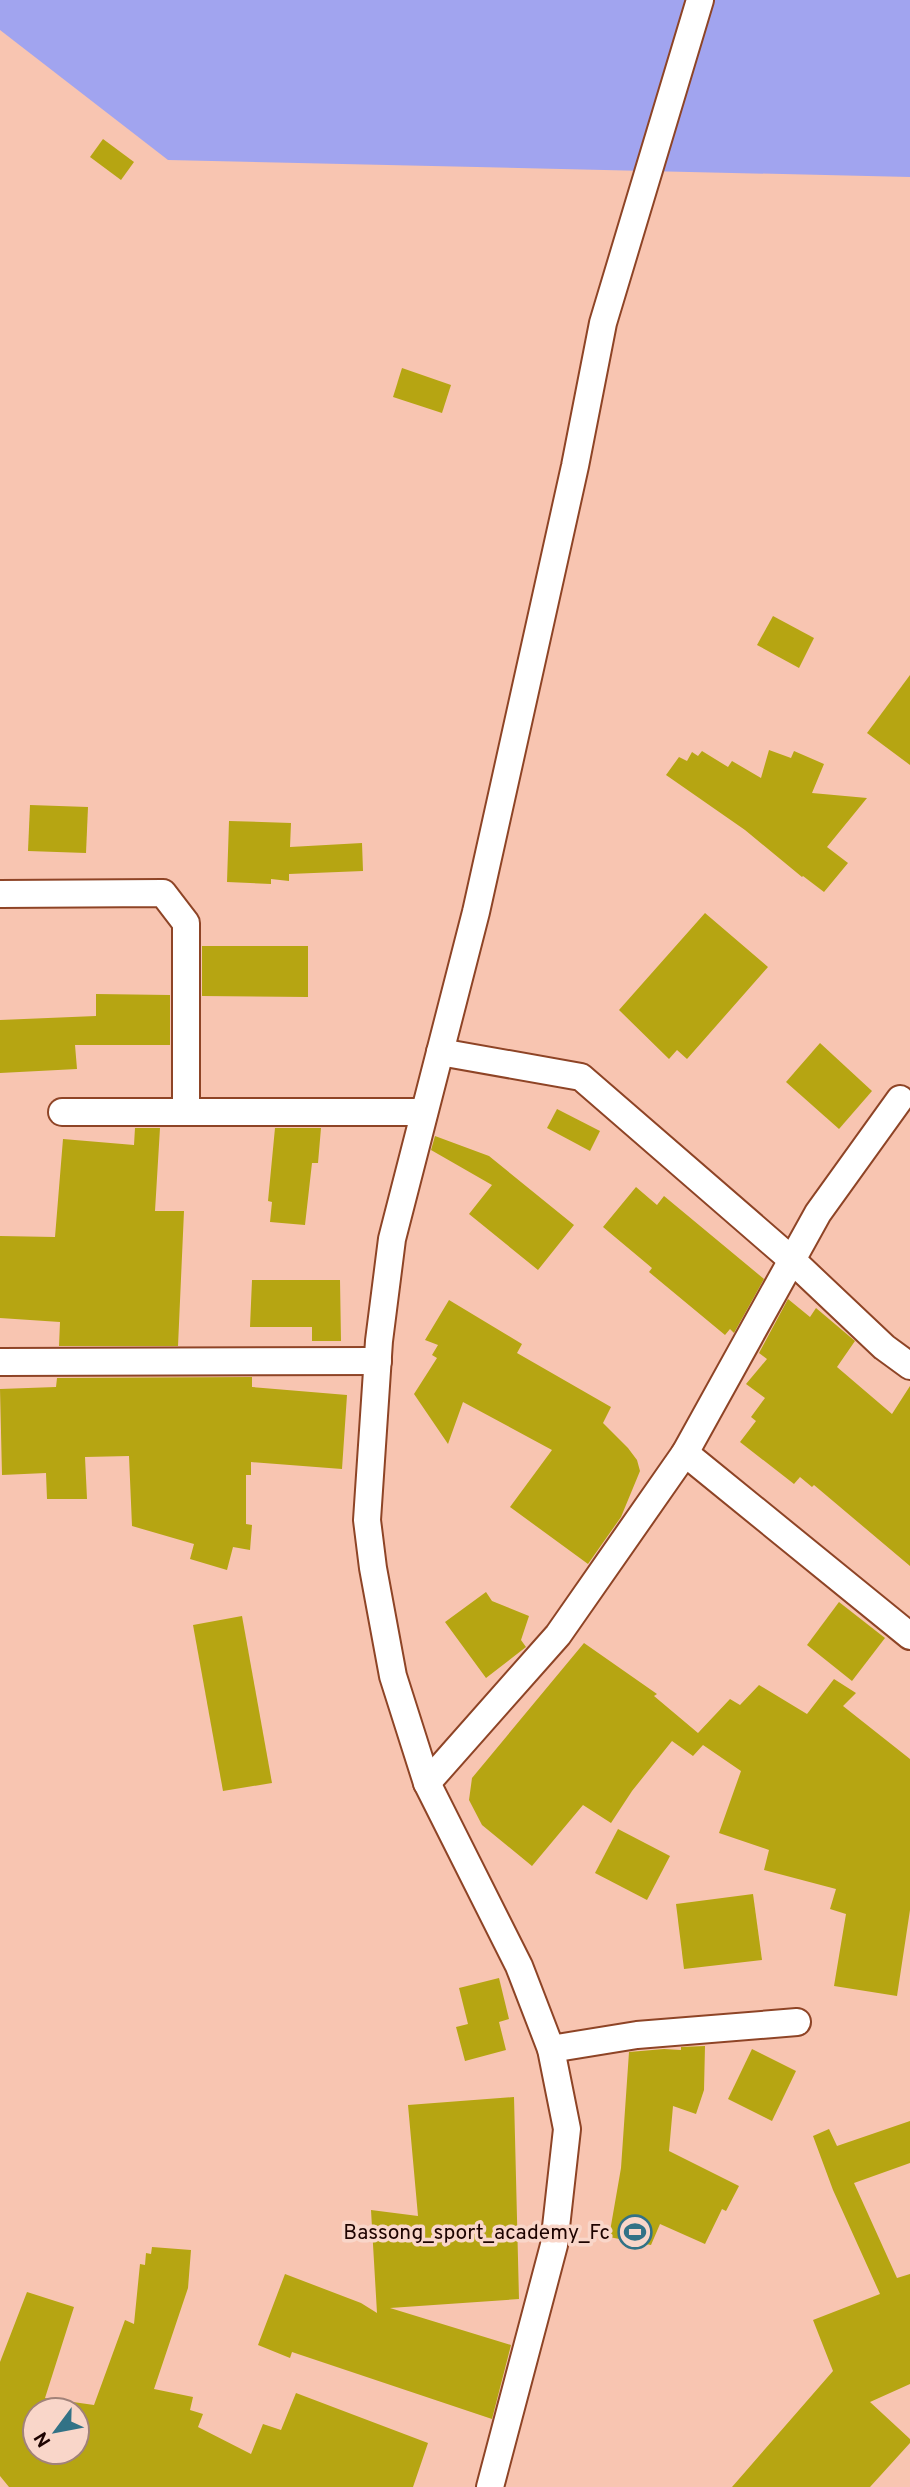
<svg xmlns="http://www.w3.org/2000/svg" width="910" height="2487" font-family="Overpass,sans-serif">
	<rect width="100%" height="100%" fill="#f8c5b1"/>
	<!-- green -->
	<path fill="#a1a4ef" d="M0 0H910V177L168 160 0 30Z"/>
	<!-- building -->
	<g fill="#b6a512" fill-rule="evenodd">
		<path d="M103 139 134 162 121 180 90 157Z"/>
		<path d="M402 368 451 385 442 413 393 397Z"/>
		<path d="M773 616 814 638 799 668 757 645Z"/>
		<path d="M910 675V765L867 733Z"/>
		<path d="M769 750 791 758 794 751 824 764 812 793 867 798 827 847 848 863 824 892 803 876 802 877 745 830 666 775 679 757 687 761 692 752 698 756 702 751 728 767 732 761 761 778Z"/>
		<path d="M30 805 88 807 86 853 28 851Z"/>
		<path d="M229 821 291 823 290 847 362 843 363 871 289 874V881L271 879V884L227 882Z"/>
		<path d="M705 913 768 967 687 1059 677 1050 669 1059 619 1010Z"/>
		<path d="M202 946H308V997L202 996Z"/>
		<path d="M96 994 170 995V1045H75L77 1069 0 1073V1020L96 1016Z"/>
		<path d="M820 1043 872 1091 839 1129 786 1082Z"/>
		<path d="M557 1109 600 1131 590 1151 547 1128Z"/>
		<path d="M135 1128H160L155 1211H184L178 1346H59L60 1322 0 1318V1236L55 1237 63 1139 134 1145Z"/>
		<path d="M275 1128H321L318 1163H312L305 1225 270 1222 272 1202 268 1201Z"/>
		<path d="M435 1136 489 1156 574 1225 538 1270 469 1214 492 1185 431 1150Z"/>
		<path d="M636 1187 657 1205 664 1196 764 1279 734 1333 730 1329 725 1335 649 1272 652 1268 603 1227Z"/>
		<path d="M252 1280H340L341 1341H312V1327H250Z"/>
		<path d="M788 1299 810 1317 816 1308 855 1341 837 1367 892 1414 910 1386V1566L814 1485 812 1487 800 1477 794 1484 740 1442 756 1421 751 1417 765 1398 746 1384 767 1359 759 1353Z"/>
		<path d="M449 1300 522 1344 517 1353 611 1407 603 1423 628 1448 637 1460 640 1471 621 1517 588 1564 510 1507 552 1450 463 1402 448 1444 414 1394 437 1358 432 1355 438 1345 425 1340Z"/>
		<path d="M252 1377V1387L347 1395 342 1469 251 1462V1475H246V1524L252 1525 250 1550 233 1547 227 1570 190 1559 194 1544 132 1526 129 1456 85 1457 87 1499H47L46 1473 2 1475 0 1389 56 1387 57 1378Z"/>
		<path d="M486 1592 492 1601 529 1616 521 1640 526 1647 486 1678 445 1622Z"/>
		<path d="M839 1602 885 1638 852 1681 807 1645Z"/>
		<path d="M242 1616 272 1783 223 1791 193 1625Z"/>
		<path d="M584 1643 657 1694 654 1696 698 1733 730 1699 740 1705 759 1685 807 1714 834 1679 856 1693 843 1706 910 1759V1910L897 1996 834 1986 846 1914 830 1909 836 1889 764 1870 769 1850 719 1833 741 1771 703 1745 693 1756 672 1741 632 1791 611 1823 583 1805 532 1866 482 1825 469 1800 472 1778Z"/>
		<path d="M618 1829 670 1856 647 1900 595 1873Z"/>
		<path d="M753 1894 762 1960 684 1969 676 1904Z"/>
		<path d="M499 1978 509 2019 499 2022 506 2050 465 2061 456 2027 468 2024 459 1988Z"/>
		<path d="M705 2046 704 2090 696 2114 673 2106 669 2151 739 2186 726 2211 722 2209 705 2244 660 2224 651 2245 609 2237 621 2168 629 2052 664 2049 681 2050V2047Z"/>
		<path d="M752 2049 796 2071 772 2121 728 2099Z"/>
		<path d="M514 2097 519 2299 390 2308 511 2345 492 2419 292 2352 290 2358 258 2345 285 2274 361 2303 377 2313 371 2210 418 2216 408 2105Z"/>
		<path d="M910 2121V2163L854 2183 897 2278 910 2274V2384L870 2402 910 2439V2443L870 2487H732L833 2371 813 2320 880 2294 833 2190 813 2136 829 2129 837 2146Z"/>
		<path d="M152 2247 191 2250 188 2288 154 2389 193 2397 190 2410 203 2414 198 2427 251 2454 263 2424 281 2430 296 2393 428 2443 413 2487H9L0 2476V2362L27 2292 74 2307 45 2398 94 2405 125 2320 134 2324 140 2264 145 2265 146 2253 151 2254ZM35 2410H77V2452H35Z"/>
	</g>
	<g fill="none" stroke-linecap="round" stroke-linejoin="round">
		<defs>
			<g id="street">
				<path d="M0 894 163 893 186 923V1112"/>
				<path d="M440 1052 581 1077 792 1260 884 1347 910 1366"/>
				<path d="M62 1112H424"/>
				<path d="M0 1362 378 1361"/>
				<path d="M685 1453 910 1636"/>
				<path d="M427 1783 558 1635 685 1453 818 1213 900 1099"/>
				<path d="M551 2049 637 2035 797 2022"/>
				<path d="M490 2487 554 2245 567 2129 551 2049 519 1966 427 1783 393 1676 373 1568 367 1520 379 1341 392 1239 476 912 575 466 603 323 700 0"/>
			</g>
		</defs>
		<!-- street casing -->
		<use href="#street" stroke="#8e4426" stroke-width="30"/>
		<!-- street -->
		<use href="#street" stroke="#fff" stroke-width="26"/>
	</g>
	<!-- icons -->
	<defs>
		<symbol id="stadium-ring" viewBox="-11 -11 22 22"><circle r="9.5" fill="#f9d6c9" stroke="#327286" stroke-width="1.5"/><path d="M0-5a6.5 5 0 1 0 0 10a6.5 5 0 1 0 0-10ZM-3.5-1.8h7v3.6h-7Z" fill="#327286"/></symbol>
	</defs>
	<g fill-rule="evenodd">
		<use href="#stadium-ring" x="616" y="2213" width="38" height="38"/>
	</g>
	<g text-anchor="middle" stroke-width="7" stroke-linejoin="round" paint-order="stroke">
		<!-- poi labels -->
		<g font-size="21" fill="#1d0300" stroke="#f9d6c9" text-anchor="end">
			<text x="610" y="2239">Bassong_sport_academy_Fc</text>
		</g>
	</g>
	<!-- north arrow -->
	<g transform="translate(56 2431) rotate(238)"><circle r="33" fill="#f9d6c9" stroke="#a18279" stroke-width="2"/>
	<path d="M0-5L12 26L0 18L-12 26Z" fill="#327286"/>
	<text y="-10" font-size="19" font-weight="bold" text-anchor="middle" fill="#1d0300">N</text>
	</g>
</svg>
